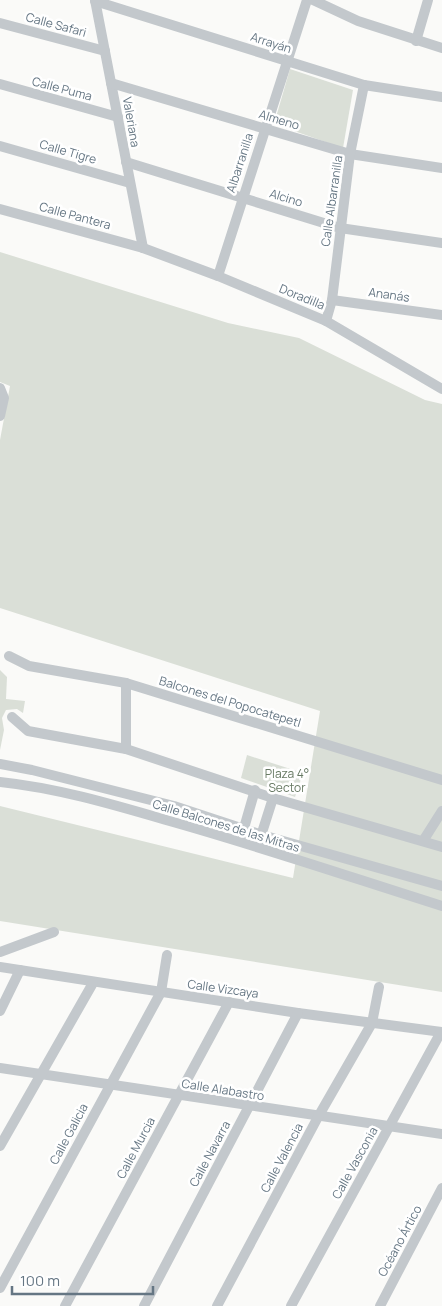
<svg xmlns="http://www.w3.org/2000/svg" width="442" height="1306" font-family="Manrope,sans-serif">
	<rect width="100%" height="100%" fill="#fafaf8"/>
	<!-- green -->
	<g fill="#dadfd7">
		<path d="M290 69 353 90 343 148 274 124Z"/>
		<path d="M0 252 228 323 299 338 425 400 442 404V992L0 921V806L293 878 320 711 0 608V440L10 386 0 382Z"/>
		<path d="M0 670 7 677 6 699 25 701 23 713 17 709 6 710 2 718 4 730 0 750Z"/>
		<path d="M247 755 303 773 295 797 241 778Z"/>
	</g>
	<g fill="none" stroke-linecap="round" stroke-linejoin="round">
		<!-- minor -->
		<g stroke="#c3c8cc" stroke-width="10">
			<path d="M95 0 143 248"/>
			<path d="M313 0 358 21 442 48"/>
			<path d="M95 1 364 85 442 97"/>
			<path d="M0 23 105 51"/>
			<path d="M416 41 428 0"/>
			<path d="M111 83 350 154 442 168"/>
			<path d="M0 84 118 117"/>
			<path d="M0 146 130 183"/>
			<path d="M126 162 340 228 442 243"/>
			<path d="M0 209 143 248 218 276 326 321 442 389"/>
			<path d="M218 276 307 0"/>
			<path d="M332 300 442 315"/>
			<path d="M326 321 332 300 350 154 364 85"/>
			<path d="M0 388 4 398 0 416"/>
			<path d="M9 656 29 666 126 683 442 780"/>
			<path d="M12 717 28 731 126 749 273 798 442 847"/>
			<path d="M126 749V683"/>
			<path d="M0 764 32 770 174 806 262 835 442 886"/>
			<path d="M0 782C57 788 111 804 166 820 259 846 350 877 442 906"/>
			<path d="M242 835 255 790"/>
			<path d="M423 841 442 811"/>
			<path d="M259 842 273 798"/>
			<path d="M0 952 54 932"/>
			<path d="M0 967 298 1013 442 1032"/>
			<path d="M0 1011 20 970"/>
			<path d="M0 1068 442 1134"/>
			<path d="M0 1146 93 983"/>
			<path d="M0 1288 161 992 167 955"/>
			<path d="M65 1306 229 1002"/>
			<path d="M144 1306 298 1013"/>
			<path d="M217 1306 318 1117 372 1023 379 987"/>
			<path d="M291 1306 441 1032"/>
			<path d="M380 1306 442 1188"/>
		</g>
	</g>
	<g text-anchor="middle" stroke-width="5" stroke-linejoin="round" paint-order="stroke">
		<!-- street labels -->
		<g font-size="12" fill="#657683" stroke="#fff">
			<text transform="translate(56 25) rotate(15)" y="4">Calle Safari</text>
			<text transform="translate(271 43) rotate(18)" y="4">Arrayán</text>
			<text transform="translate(62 89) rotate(15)" y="4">Calle Puma</text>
			<text transform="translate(279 120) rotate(17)" y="4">Almeno</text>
			<text transform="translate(131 122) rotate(80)" y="4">Valeriana</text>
			<text transform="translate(68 152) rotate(16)" y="4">Calle Tigre</text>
			<text transform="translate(240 163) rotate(-72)" y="4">Albarranilla</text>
			<text transform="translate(286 198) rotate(17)" y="4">Alcino</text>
			<text transform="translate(332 201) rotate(-82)" y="4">Calle Albarranilla</text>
			<text transform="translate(75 216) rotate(15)" y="4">Calle Pantera</text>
			<text transform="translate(389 295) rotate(8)" y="4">Ananás</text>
			<text transform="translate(302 297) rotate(22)" y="4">Doradilla</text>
			<text transform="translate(230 702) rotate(17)" y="4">Balcones del Popocatepetl</text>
			<text transform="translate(226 826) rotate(17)" y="4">Calle Balcones de las Mitras</text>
			<text transform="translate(223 989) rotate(8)" y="4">Calle Vizcaya</text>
			<text transform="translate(223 1090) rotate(9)" y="4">Calle Alabastro</text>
			<text transform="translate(69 1134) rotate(-62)" y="4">Calle Galicia</text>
			<text transform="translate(136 1148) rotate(-62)" y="4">Calle Murcia</text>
			<text transform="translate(210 1154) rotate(-62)" y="4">Calle Navarra</text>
			<text transform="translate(282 1158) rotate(-62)" y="4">Calle Valencia</text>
			<text transform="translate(355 1163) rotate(-61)" y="4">Calle Vasconia</text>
			<text transform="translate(400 1241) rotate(-62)" y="4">Océano Ártico</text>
		</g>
		<!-- park labels -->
		<g font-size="12" fill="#687a64" stroke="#fff">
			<text x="287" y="778">Plaza 4°<tspan x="287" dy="14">Sector</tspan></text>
		</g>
	</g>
	<!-- scale -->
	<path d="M12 1286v8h141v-8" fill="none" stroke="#657683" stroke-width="2.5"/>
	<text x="20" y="1286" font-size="15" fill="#657683" stroke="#ffffff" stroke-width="4" paint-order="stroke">100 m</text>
</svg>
